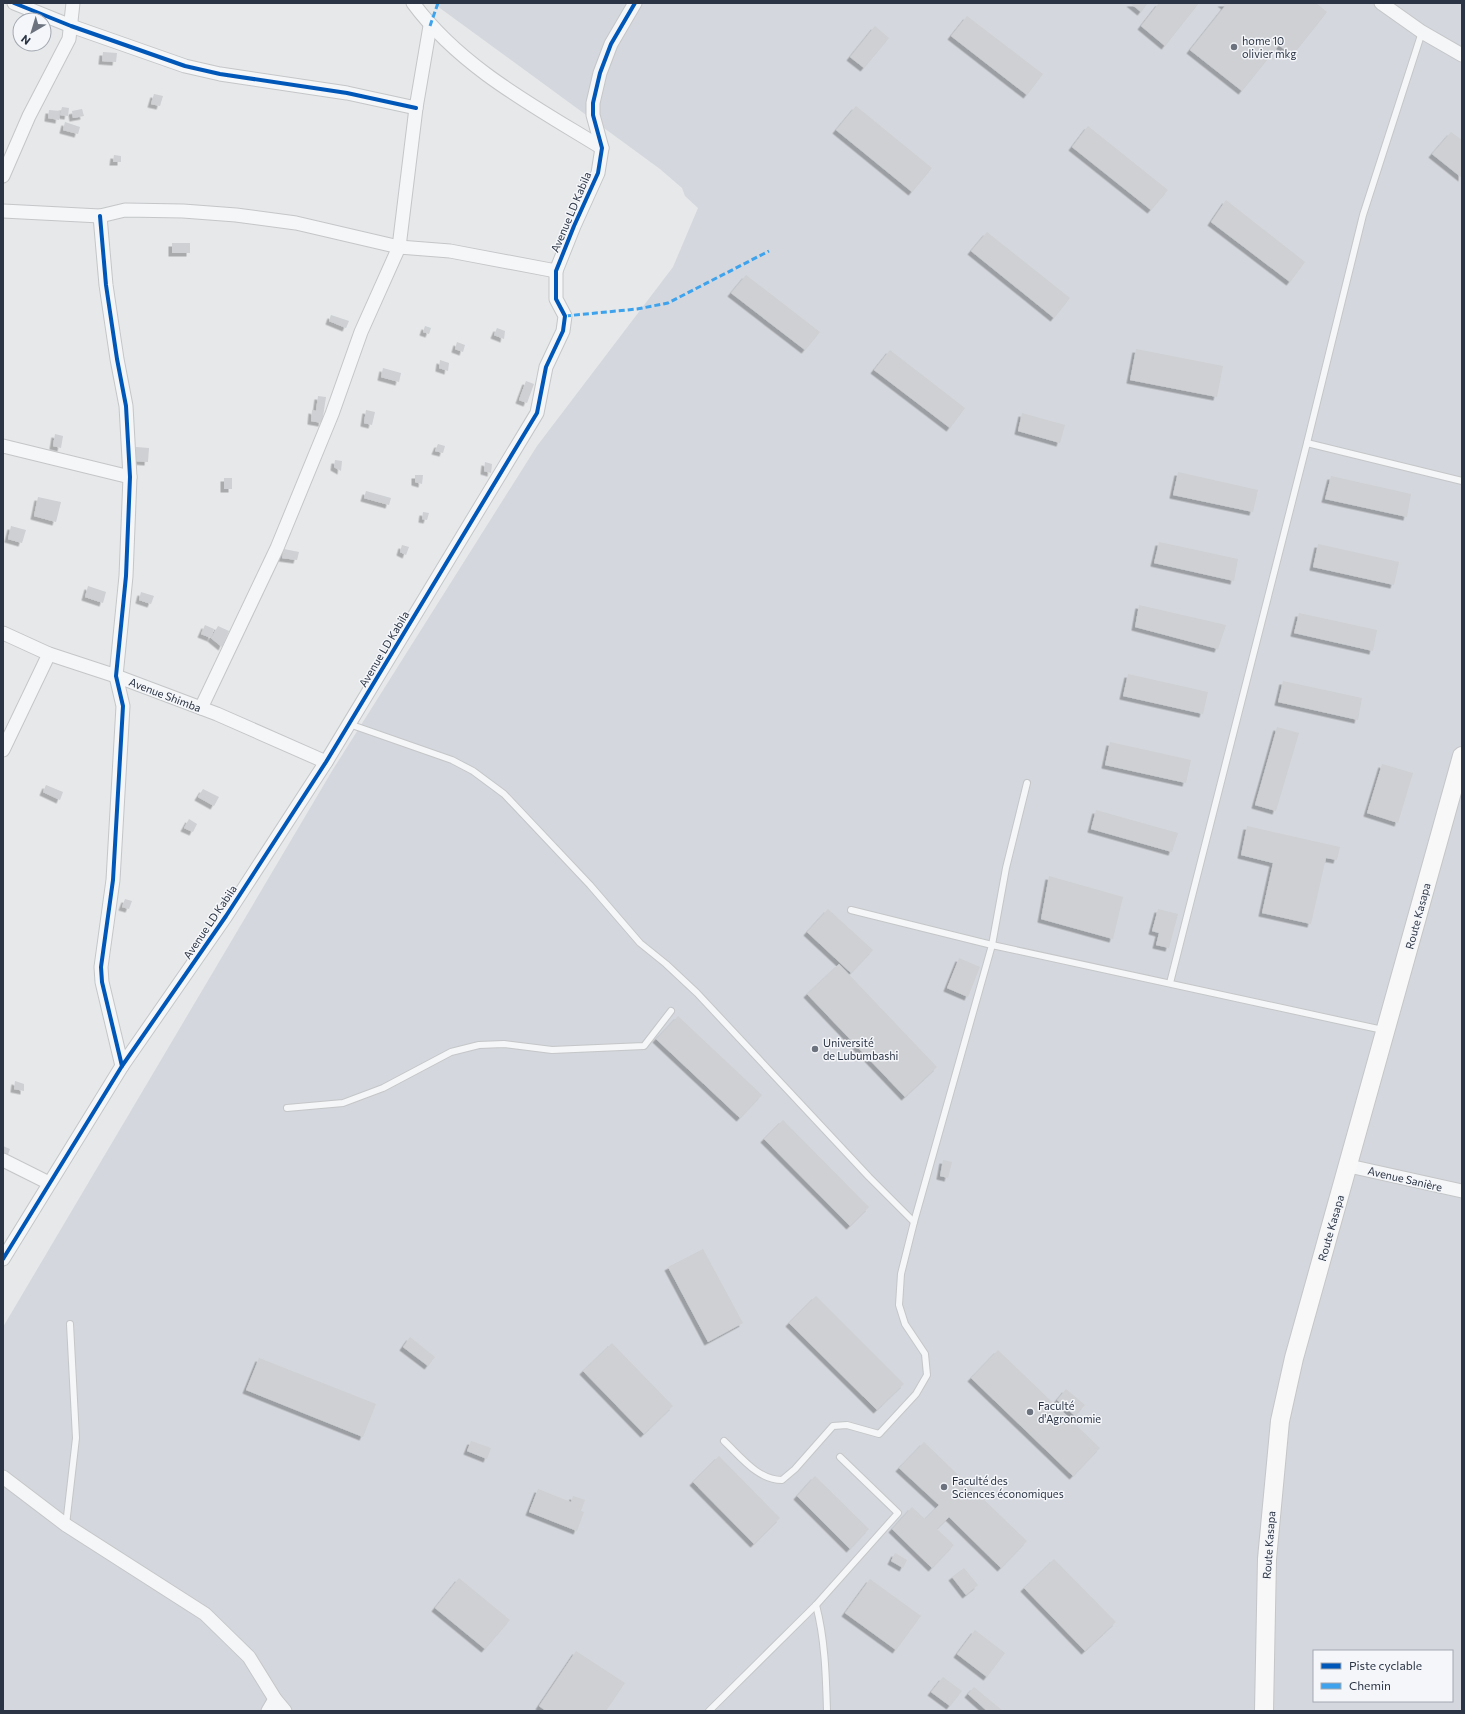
<svg xmlns="http://www.w3.org/2000/svg" width="1465" height="1714" font-family="Commissioner,sans-serif">
	<defs>
		<filter id="shadow"><feDropShadow dx="-3.5" dy="3.5" stdDeviation="0" flood-color="#0004"/></filter>
	</defs>
	<rect width="100%" height="100%" fill="#e6e8ea"/>
	<!-- built -->
	<path fill="#d4d7dd" fill-rule="evenodd" d="M433 3H1462V1711H3V1327L332 771 537 446 673 267 698 208 685 196 682 188 660 169ZM1314 1651H1452V1701H1314Z"/>
	<!-- building -->
	<g fill="#ced0d3" filter="url(#shadow)">
		<path d="M1130 3H1148L1141 12Z"/>
		<path d="M1159 3H1199L1165 46 1141 26Z"/>
		<path d="M1221 3H1316L1327 12 1292 56 1279 45 1242 91 1190 50 1225 6Z"/>
		<path d="M967 16 1043 74 1027 95 951 36Z"/>
		<path d="M875 26 889 38 864 68 850 57Z"/>
		<path d="M103 52 117 53 116 62 102 61Z"/>
		<path d="M154 94 163 96 160 106 151 104Z"/>
		<path d="M856 106 932 168 912 192 836 130Z"/>
		<path d="M62 107 69 108 68 116 60 115Z"/>
		<path d="M82 109 84 116 73 118 72 111Z"/>
		<path d="M49 110 60 111 59 120 48 118Z"/>
		<path d="M65 122 80 127 78 134 63 130Z"/>
		<path d="M1088 126 1168 190 1151 210 1072 147Z"/>
		<path d="M1451 132 1462 140V178L1432 154Z"/>
		<path d="M114 155 121 156V162H113Z"/>
		<path d="M1226 200 1305 262 1290 282 1211 222Z"/>
		<path d="M987 232 1070 298 1054 318 971 251Z"/>
		<rect x="172" y="243" width="18" height="10"/>
		<path d="M746 275 820 332 805 350 731 293Z"/>
		<path d="M331 315 349 321 346 328 329 321Z"/>
		<path d="M425 326 431 328 429 334 423 332Z"/>
		<path d="M497 328 505 331 504 339 494 335Z"/>
		<path d="M457 342 465 345 463 352 455 349Z"/>
		<path d="M1136 349 1223 366 1217 397 1130 380Z"/>
		<path d="M890 350 965 408 950 428 874 370Z"/>
		<path d="M440 360 449 363 448 371 439 368Z"/>
		<path d="M383 368 401 373 399 382 381 377Z"/>
		<path d="M526 381 534 384 527 403 519 400Z"/>
		<path d="M318 396 326 397 322 423 311 421 312 410 316 411Z"/>
		<path d="M366 410 375 412 372 425 364 423Z"/>
		<path d="M1022 413 1065 425 1060 443 1018 431Z"/>
		<path d="M55 434 63 436 61 448 53 446Z"/>
		<path d="M438 444 445 446 443 453 435 451Z"/>
		<path d="M136 447 149 448 148 462 135 461Z"/>
		<path d="M335 460 342 461 341 471 334 467Z"/>
		<path d="M485 462 492 464 491 473 484 471Z"/>
		<path d="M1178 472 1258 490 1253 512 1173 495Z"/>
		<path d="M415 475H423L422 484 415 482Z"/>
		<path d="M1331 476 1411 494 1407 517 1325 499Z"/>
		<rect x="224" y="478" width="8" height="11"/>
		<path d="M366 491 391 498 389 505 364 498Z"/>
		<path d="M38 497 61 502 56 522 34 516Z"/>
		<path d="M423 512 429 513 427 520 422 519Z"/>
		<path d="M11 526 26 530 22 543 8 539Z"/>
		<path d="M1159 542 1238 559 1234 581 1154 563Z"/>
		<path d="M1318 544 1399 562 1394 585 1313 567Z"/>
		<path d="M402 545 409 547 406 555 400 552Z"/>
		<path d="M284 549 299 552 297 560 282 558Z"/>
		<path d="M88 586 106 592 103 603 85 597Z"/>
		<path d="M141 592 154 596 151 604 139 600Z"/>
		<path d="M1139 605 1226 625 1218 649 1135 627Z"/>
		<path d="M1299 613 1377 630 1373 651 1294 633Z"/>
		<path d="M205 625 214 629 211 638 201 634Z"/>
		<path d="M218 626 229 631 222 647 211 638Z"/>
		<path d="M1128 674 1208 692 1203 714 1123 696Z"/>
		<path d="M1283 681 1362 698 1358 720 1278 702Z"/>
		<path d="M1277 727 1299 733 1276 811 1255 805Z"/>
		<path d="M1110 742 1191 760 1186 783 1105 765Z"/>
		<path d="M1382 764 1413 773 1398 823 1367 813Z"/>
		<path d="M46 785 63 792 60 800 43 792Z"/>
		<path d="M203 789 219 797 214 806 198 797Z"/>
		<path d="M1096 810 1178 833 1172 852 1091 829Z"/>
		<path d="M189 819 197 824 193 832 184 828Z"/>
		<path d="M1247 826 1340 847 1337 860 1326 858 1311 924 1262 913 1273 863 1241 855Z"/>
		<path d="M1049 876 1123 897 1113 939 1041 919Z"/>
		<path d="M125 899 132 901 129 909 122 907Z"/>
		<path d="M828 909 873 950 851 973 807 932Z"/>
		<path d="M1158 909 1178 914 1169 948 1156 945 1159 933 1152 931Z"/>
		<path d="M959 958 980 967 968 997 947 988Z"/>
		<path d="M839 964 937 1067 905 1097 807 994Z"/>
		<path d="M678 1016 762 1095 740 1118 656 1039Z"/>
		<path d="M15 1081 24 1084V1091L14 1089Z"/>
		<path d="M783 1120 869 1207 850 1226 764 1139Z"/>
		<path d="M3 1146 10 1149 7 1157 3 1155Z"/>
		<path d="M943 1160 952 1162 948 1178 940 1176Z"/>
		<path d="M703 1249 743 1323 708 1342 668 1267Z"/>
		<path d="M816 1296 904 1384 877 1410 789 1323Z"/>
		<path d="M410 1337 435 1357 428 1366 403 1347Z"/>
		<path d="M612 1343 673 1406 644 1434 583 1371Z"/>
		<path d="M998 1350 1100 1448 1073 1476 971 1378Z"/>
		<path d="M259 1358 376 1404 363 1437 246 1390Z"/>
		<path d="M1066 1389 1085 1405 1075 1416 1057 1400Z"/>
		<path d="M471 1441 491 1448 487 1459 467 1451Z"/>
		<path d="M924 1442 1027 1541 1001 1568 949 1517 937 1529 954 1545 932 1568 892 1529 912 1507 925 1519 939 1505 899 1468Z"/>
		<path d="M719 1456 780 1518 754 1544 693 1482Z"/>
		<path d="M815 1476 869 1529 850 1549 797 1496Z"/>
		<path d="M538 1489 571 1502 573 1496 585 1500 581 1511 584 1512 577 1531 529 1512Z"/>
		<path d="M895 1553 907 1560 903 1568 891 1561Z"/>
		<path d="M1054 1559 1116 1622 1085 1651 1024 1588Z"/>
		<path d="M964 1568 978 1585 966 1595 952 1577Z"/>
		<path d="M459 1578 510 1620 485 1649 435 1608Z"/>
		<path d="M870 1579 921 1616 896 1650 845 1613Z"/>
		<path d="M975 1630 1005 1653 987 1677 957 1654Z"/>
		<path d="M576 1651 625 1683 606 1711H546L539 1706Z"/>
		<path d="M943 1677 962 1691 950 1706 931 1692Z"/>
		<path d="M974 1687 1003 1711H987L968 1694Z"/>
	</g>
	<g fill="none" stroke-linecap="round" stroke-linejoin="round">
		<defs>
			<g id="lane">
				<path d="M1307 443 1462 481"/>
				<path d="M349 724 452 760 473 771 504 794 590 885 640 943 666 964 697 993 869 1177 914 1222"/>
				<path d="M851 910 992 945 1006 868 1027 783"/>
				<path d="M1170 983 1307 443 1363 215 1422 32"/>
				<path d="M287 1108 343 1103 383 1088 451 1052 479 1045 504 1044 552 1050 644 1046 671 1011"/>
				<path d="M724 1441C741 1457 758 1480 782 1480L795 1469 833 1426 847 1425 879 1434 916 1394 927 1375 925 1354 905 1324 899 1305 901 1274 914 1222 992 945 1383 1030"/>
				<path d="M66 1525 76 1438 70 1324"/>
				<path d="M816 1605C825 1639 826 1676 827 1711"/>
				<path d="M709 1711 816 1605 898 1513 840 1457"/>
			</g>
			<g id="street">
				<path d="M14 3 71 26 185 66 220 74 347 93 416 108"/>
				<path d="M413 3C461 68 534 106 602 148"/>
				<path d="M1381 3 1422 32 1462 55"/>
				<path d="M3 176 29 116 69 39 73 3"/>
				<path d="M3 211 100 216 125 210 183 211 236 215 296 223 399 247 450 251 556 271"/>
				<path d="M100 216 106 285 117 359 126 406 130 477 126 576 116 676 123 706 113 880 101 967 102 982 122 1066"/>
				<path d="M3 446 130 477"/>
				<path d="M3 633 49 654 116 676 217 714 326 762"/>
				<path d="M201 708 277 548 332 414 361 332 399 247 416 108 430 26"/>
				<path d="M3 750 49 654"/>
				<path d="M3 1160 49 1183"/>
				<path d="M1349 1166 1462 1191"/>
				<path d="M3 1259 122 1066 226 916 326 762 537 413 546 367 563 331 565 316 556 299V271L574 226 598 173 602 148 593 115V103L600 73 611 44 635 3"/>
				<path d="M3 1477 66 1525 205 1614 249 1657 275 1699 285 1711"/>
				<path d="M268 1711 275 1699"/>
			</g>
			<path id="secondary" d="M1264 1711 1267 1559 1280 1421 1294 1358 1462 756"/>
		</defs>
		<!-- lane casing -->
		<use href="#lane" stroke="#c4c6c8" stroke-width="8"/>
		<!-- street casing -->
		<use href="#street" stroke="#c4c6c8" stroke-width="15"/>
		<!-- secondary casing -->
		<use href="#secondary" stroke="#c4c6c8" stroke-width="20"/>
		<!-- lane -->
		<use href="#lane" stroke="#f5f6f7" stroke-width="6"/>
		<!-- street -->
		<use href="#street" stroke="#f5f6f7" stroke-width="13"/>
		<!-- secondary -->
		<use href="#secondary" stroke="#f8f8f8" stroke-width="18"/>
		<!-- quiet -->
		<g stroke="#3ea3ec" stroke-width="3" stroke-dasharray="6 3" stroke-linecap="butt">
			<path d="M430 26 438 3"/>
			<path d="M565 316 637 309 668 303 769 251"/>
		</g>
		<defs>
			<g id="cycleway">
				<path d="M14 3 71 26 185 66 220 74 347 93 416 108"/>
				<path d="M100 216 106 285 117 359 126 406 130 477 126 576 116 676 123 706 113 880 101 967 102 982 122 1066"/>
				<path d="M3 1259 122 1066 226 916 326 762 537 413 546 367 563 331 565 316 556 299V271L574 226 598 173 602 148 593 115V103L600 73 611 44 635 3"/>
			</g>
		</defs>
		<!-- cycleway casing -->
		<use href="#cycleway" stroke="#f4f6f9" stroke-width="6"/>
		<!-- cycleway -->
		<use href="#cycleway" stroke="#0057b8" stroke-width="4"/>
	</g>
	<!-- markers -->
	<g fill="#6c737f" stroke="#f4f6f9" stroke-width="1.5">
		<circle cx="1234" cy="47" r="4"/>
		<circle cx="815" cy="1049" r="4"/>
		<circle cx="1030" cy="1412" r="4"/>
		<circle cx="944" cy="1487" r="4"/>
	</g>
	<g text-anchor="middle" stroke-width="3" stroke-linejoin="round" paint-order="stroke">
		<!-- poi labels -->
		<g font-size="11" fill="#2b3445" stroke="#f4f6f9" text-anchor="start">
			<text x="1242" y="45">home 10<tspan x="1242" dy="13">olivier mkg</tspan></text>
			<text x="823" y="1047">Université<tspan x="823" dy="13">de Lubumbashi</tspan></text>
			<text x="1038" y="1410">Faculté<tspan x="1038" dy="13">d'Agronomie</tspan></text>
			<text x="952" y="1485">Faculté des<tspan x="952" dy="13">Sciences économiques</tspan></text>
		</g>
		<!-- street labels -->
		<g font-size="11" fill="#2b3445" stroke="#f4f6f9">
			<text transform="translate(571 212) rotate(-67)" y="4">Avenue LD Kabila</text>
			<text transform="translate(384 649) rotate(-59)" y="4">Avenue LD Kabila</text>
			<text transform="translate(165 695) rotate(21)" y="4">Avenue Shimba</text>
			<text transform="translate(1418 916) rotate(-75)" y="4">Route Kasapa</text>
			<text transform="translate(210 922) rotate(-56)" y="4">Avenue LD Kabila</text>
			<text transform="translate(1405 1179) rotate(13)" y="4">Avenue Sanière</text>
			<text transform="translate(1331 1228) rotate(-74)" y="4">Route Kasapa</text>
			<text transform="translate(1269 1545) rotate(-86)" y="4">Route Kasapa</text>
		</g>
	</g>
	<!-- border -->
	<rect width="1465" height="1714" fill="none" stroke="#2b3445" stroke-width="8"/>
	<!-- legend -->
	<rect x="1313" y="1650" width="140" height="52" fill="#f4f6f9" stroke="#a4a8b1"/>
	<rect x="1321" y="1663" width="20" height="6" fill="#0057b8" stroke="#a4a8b1"/>
	<text x="1349" y="1670" font-size="12" fill="#2b3445">Piste cyclable</text>
	<rect x="1321" y="1683" width="20" height="6" fill="#3ea3ec" stroke="#a4a8b1"/>
	<text x="1349" y="1690" font-size="12" fill="#2b3445">Chemin</text>
	<!-- north arrow -->
	<g transform="translate(32 32) rotate(218)"><circle r="19" fill="#f4f6f9" stroke="#a4a8b1"/>
	<path d="M0-3L7 15L0 10L-7 15Z" fill="#6c737f"/>
	<text y="-6" font-size="11" font-weight="bold" text-anchor="middle" fill="#2b3445">N</text>
	</g>
</svg>
